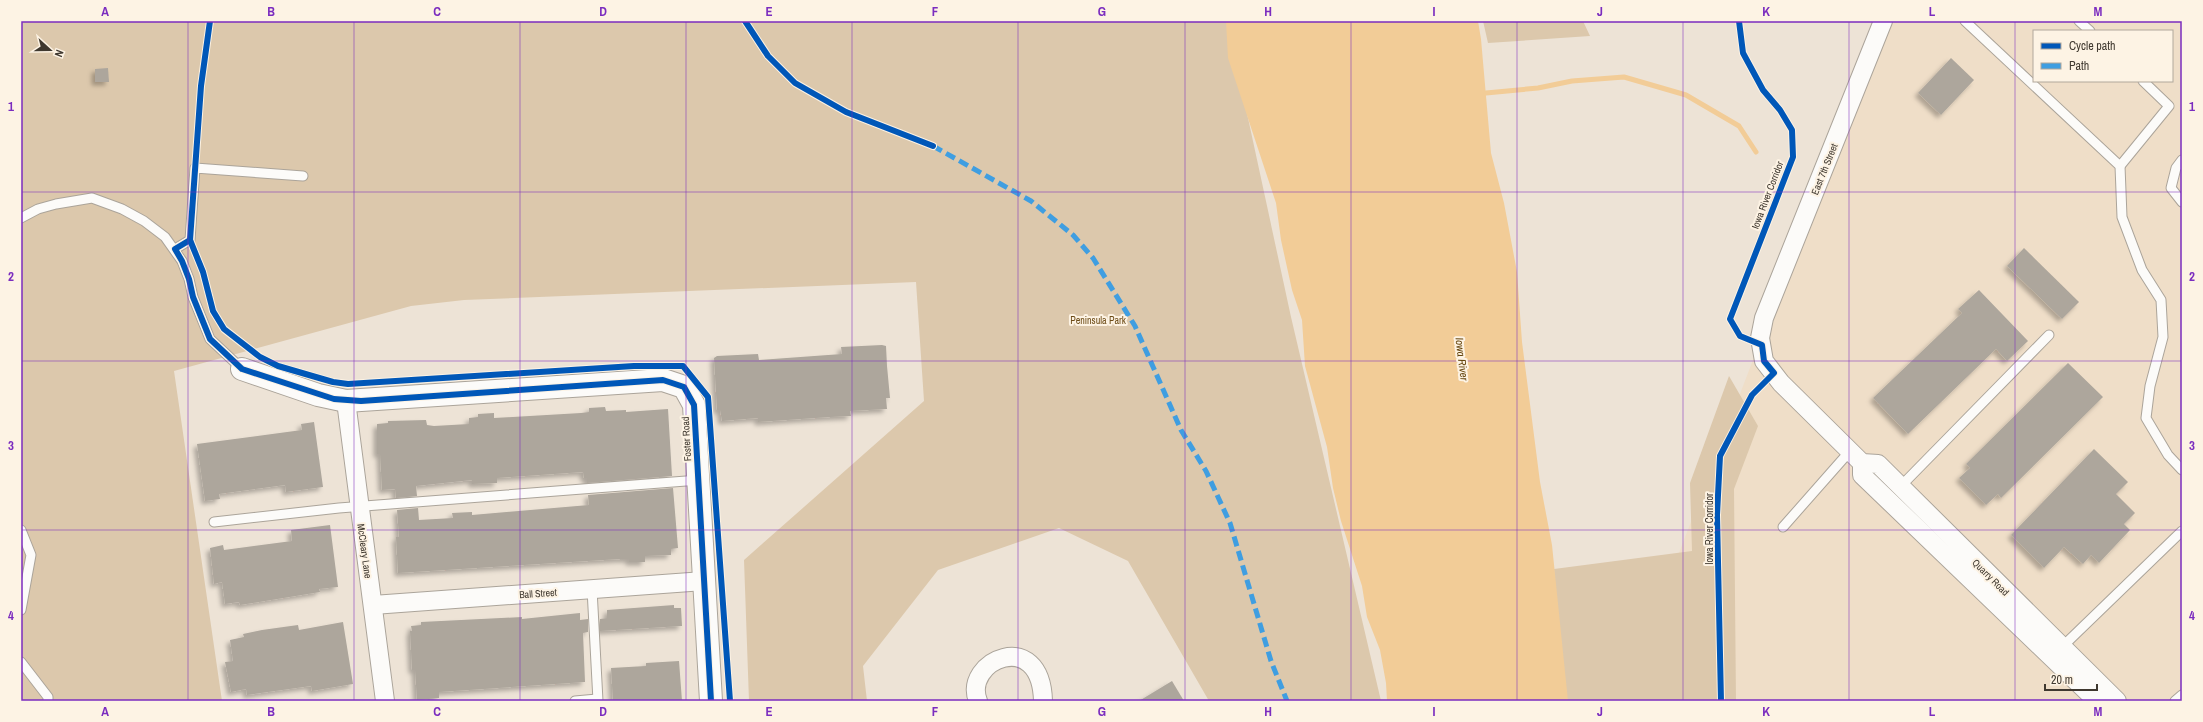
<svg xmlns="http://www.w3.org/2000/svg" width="2203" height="722" font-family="'Archivo Narrow',sans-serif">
	<defs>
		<filter id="shadow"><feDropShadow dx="-3.5" dy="3.5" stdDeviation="2" flood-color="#0004"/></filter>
	</defs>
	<rect width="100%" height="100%" fill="#ede3d6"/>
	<!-- built -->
	<path fill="#efdec8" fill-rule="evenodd" d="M1883 21H2182V701H1652L1651 626ZM2034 31H2172V81H2034Z"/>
	<!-- green -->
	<g fill="#dcc8ac">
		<path d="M21 21H1227L1291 317 1381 701H1209L1128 561 1059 528 938 570 863 666 867 701H749L744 560 924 401 916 282 464 300 411 306 174 371 222 701H21Z"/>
		<path d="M1483 21H1583L1590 36 1488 43Z"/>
		<path d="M1729 376 1758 426 1734 489 1736 701H1563L1554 569 1692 551 1690 483Z"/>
	</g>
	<!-- water -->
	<path fill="#f2cc97" d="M1226 21H1478L1481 39 1491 153 1504 203 1517 272 1522 342 1540 482 1552 545 1568 701H1387L1386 683 1380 650 1367 617 1362 586 1341 521 1333 488 1327 447 1305 366 1302 320 1292 290 1281 240 1276 203 1228 58Z"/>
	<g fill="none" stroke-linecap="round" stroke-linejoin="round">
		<!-- stream -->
		<path stroke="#f2cc97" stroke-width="5" d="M1486 93 1538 88 1572 81 1624 77 1686 95 1739 126 1756 152"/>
	</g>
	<!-- building -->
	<g fill="#ada69c" filter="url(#shadow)">
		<path d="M1951 58 1974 80 1941 115 1918 93Z"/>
		<path d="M108 68 109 82H95V69Z"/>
		<path d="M2024 248 2079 302 2062 319 2007 266Z"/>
		<path d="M1979 290 2028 341 2007 361 1996 349 1908 434 1873 398 1962 313 1958 309Z"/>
		<path d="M882 345 886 346 887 366 890 398H886L887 409 850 411 851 416 830 417 758 422V418L722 421 720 410H717L714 358 717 356 758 354 759 360 842 354 841 347Z"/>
		<path d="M2068 363 2103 397 2001 498 1998 494 1986 505 1959 478 1970 468 1966 464Z"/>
		<path d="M605 407 606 411 626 410V412L668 409 672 476 587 483V478H584L583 472 497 478V483L472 484V480L416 486 417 496 396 498 395 489 382 490 380 454H377V424L388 423V421L426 420 427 425 434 426 469 424V418L478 417V414L494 413V418L581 413 589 412V408Z"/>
		<path d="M314 422 323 487 286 492 285 485 219 494 220 499 205 501 197 444 302 430 301 424Z"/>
		<path d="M2094 449 2128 482 2116 494 2135 513 2124 524 2130 530 2099 563 2091 555 2083 564 2064 547 2044 568 2011 535Z"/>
		<path d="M673 488 678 548 671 549V555L645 556V562H629V559H620L398 573 396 537H399L397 510 418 508 419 520 453 518 452 513 472 512V515L589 505 588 495Z"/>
		<path d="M330 525 338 587 319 589 320 592 259 602 240 605 239 602 225 604 222 582 214 584 210 548 223 545 224 550 292 541 291 530Z"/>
		<path d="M674 605V608H681L682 626 600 631V619L607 618V610Z"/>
		<path d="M580 613V620L588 619V632L583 633 585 682 439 692V698L417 700 415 670H412L410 631H412L411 626 421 625V622L522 617V619Z"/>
		<path d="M343 622 353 684 312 691 311 686 247 695 246 689 231 692 225 662 233 661 230 640 244 637 243 634 262 630 298 625 299 630Z"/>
		<path d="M679 661 682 701H613L611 668 646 666V663Z"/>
		<path d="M1172 681 1184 701H1139Z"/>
	</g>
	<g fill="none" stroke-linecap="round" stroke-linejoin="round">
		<defs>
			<g id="service">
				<path d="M1965 21 2120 166 2122 217 2142 270 2161 300 2163 337 2150 386 2146 418 2168 455 2182 470"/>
				<path d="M2079 21 2090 31"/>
				<path d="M2182 160 2176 168 2171 188 2182 202"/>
				<path d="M2120 166 2169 106 2143 81"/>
				<path d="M21 218 38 209 56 204 92 198 122 209 144 221 165 237 182 261 189 279 193 297 210 339 242 369"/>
				<path d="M175 249 190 240 195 168 303 176"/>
				<path d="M1900 487 2049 335"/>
				<path d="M214 522 339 508 699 480"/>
				<path d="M1783 527 1850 451"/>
				<path d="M21 530 31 555 21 610"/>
				<path d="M592 589 598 701"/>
				<path d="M2061 648 2182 531"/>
				<path d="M21 662 48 697V701"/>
				<path d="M575 701 597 699"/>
				<path d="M2175 701 2182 695"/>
			</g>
			<g id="minor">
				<path d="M1883 21 1764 318 1760 338 1764 361 1781 383 1862 463 1878 464 2117 701"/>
				<path d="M346 401 385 701"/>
				<path d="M1862 463V475L2097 701"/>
				<path d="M373 605 704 581"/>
				<path d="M978 701C962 661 1041 626 1043 701"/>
			</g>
			<path id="tertiary" d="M242 369 318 395 346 401 663 380 684 387 694 405 711 701"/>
		</defs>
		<!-- service casing -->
		<use href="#service" stroke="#aba49a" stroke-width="11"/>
		<!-- minor casing -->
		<use href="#minor" stroke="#aba49a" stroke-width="20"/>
		<!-- tertiary casing -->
		<use href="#tertiary" stroke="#aba49a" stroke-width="24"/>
		<!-- service -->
		<use href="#service" stroke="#fcfbf9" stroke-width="9"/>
		<!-- minor -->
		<use href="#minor" stroke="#fcfbf9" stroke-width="18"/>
		<!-- tertiary -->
		<use href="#tertiary" stroke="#fcfbf9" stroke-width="22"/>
		<!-- quiet -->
		<path stroke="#3f9ee1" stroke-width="5" stroke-dasharray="10 5" stroke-linecap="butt" d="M933 146 1031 201 1073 235 1093 258 1135 326 1181 430 1206 471 1230 523 1271 661 1287 701"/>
		<defs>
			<g id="cycleway">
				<path d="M210 21 201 86 190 240 203 272 213 311 224 329 260 357 278 366 333 382 348 384 634 366H683L708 397 730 701"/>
				<path d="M745 21 768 56 795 83 846 112 933 146"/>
				<path d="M190 240 175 249 182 261 189 279 193 297 210 339 242 369 334 399 361 401 663 380 684 387 694 405 711 701"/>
				<path d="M1721 701 1717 515 1720 456 1752 395 1774 373 1764 361 1762 345 1740 336 1730 319 1793 157 1792 130 1780 110 1763 90 1743 53 1739 21"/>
			</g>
		</defs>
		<!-- cycleway casing -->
		<use href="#cycleway" stroke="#fdf3e4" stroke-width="8"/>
		<!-- cycleway -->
		<use href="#cycleway" stroke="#0057b8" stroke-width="6"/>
	</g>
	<!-- grid -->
	<path fill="none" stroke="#7b2cbf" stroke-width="1" stroke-opacity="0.55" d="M188 21V701M354 21V701M520 21V701M686 21V701M852 21V701M1018 21V701M1185 21V701M1351 21V701M1517 21V701M1683 21V701M1849 21V701M2015 21V701M21 192H2182M21 361H2182M21 530H2182"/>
	<g text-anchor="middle" stroke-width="4" stroke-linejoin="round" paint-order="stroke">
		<!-- street labels -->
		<g font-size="10" fill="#3f382f" stroke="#fdf3e4">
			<text transform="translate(1824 169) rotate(-68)" y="4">East 7th Street</text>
			<text transform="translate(1767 195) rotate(-69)" y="4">Iowa River Corridor</text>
			<text transform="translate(686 439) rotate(-93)" y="4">Foster Road</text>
			<text transform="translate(1709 529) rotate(-90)" y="4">Iowa River Corridor</text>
			<text transform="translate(365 551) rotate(82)" y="4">McCleary Lane</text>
			<text transform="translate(1991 577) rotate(45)" y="4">Quarry Road</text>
			<text transform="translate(538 593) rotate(-4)" y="4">Ball Street</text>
		</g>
		<!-- park labels -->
		<g font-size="10" fill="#6c4b16" stroke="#fdf3e4">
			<text x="1098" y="324">Peninsula Park</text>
		</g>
		<!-- water labels -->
		<g font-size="11" font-style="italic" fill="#66460f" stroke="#fdf3e4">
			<text transform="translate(1462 359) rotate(83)" y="4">Iowa River</text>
		</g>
	</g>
	<!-- border -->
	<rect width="2203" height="722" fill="none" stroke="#fdf3e4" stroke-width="44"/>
	<!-- legend -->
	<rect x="2033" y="30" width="140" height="52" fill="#fdf3e4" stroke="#b1a89c"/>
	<rect x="2041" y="43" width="20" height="6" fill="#0057b8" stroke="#b1a89c"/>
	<text x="2069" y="50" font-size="12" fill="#3f382f">Cycle path</text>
	<rect x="2041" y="63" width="20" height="6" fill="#3f9ee1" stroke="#b1a89c"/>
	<text x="2069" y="70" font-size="12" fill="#3f382f">Path</text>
	<!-- north arrow -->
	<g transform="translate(50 50) rotate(111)" stroke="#fdf3e4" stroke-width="3" paint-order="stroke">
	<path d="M0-3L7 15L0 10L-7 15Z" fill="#3f382f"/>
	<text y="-6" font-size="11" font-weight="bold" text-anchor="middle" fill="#3f382f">N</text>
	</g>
	<!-- scale -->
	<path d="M2045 684v6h52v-6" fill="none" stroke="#3f382f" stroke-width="2"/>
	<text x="2051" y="684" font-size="12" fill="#3f382f" stroke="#fdf3e4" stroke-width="3" paint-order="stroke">20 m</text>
	<rect x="22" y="22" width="2159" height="678" fill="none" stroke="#7b2cbf" stroke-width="1.5"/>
	<g font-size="13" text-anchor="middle" font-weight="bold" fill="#7b2cbf">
		<text x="105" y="16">A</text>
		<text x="271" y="16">B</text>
		<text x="437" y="16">C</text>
		<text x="603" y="16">D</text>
		<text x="769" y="16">E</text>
		<text x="935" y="16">F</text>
		<text x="1102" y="16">G</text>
		<text x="1268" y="16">H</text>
		<text x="1434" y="16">I</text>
		<text x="1600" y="16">J</text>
		<text x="1766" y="16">K</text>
		<text x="1932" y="16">L</text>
		<text x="2098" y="16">M</text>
		<text x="11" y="111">1</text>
		<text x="2192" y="111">1</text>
		<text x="11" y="281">2</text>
		<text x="2192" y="281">2</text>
		<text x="11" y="450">3</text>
		<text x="2192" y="450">3</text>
		<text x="11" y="620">4</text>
		<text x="2192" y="620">4</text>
		<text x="105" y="716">A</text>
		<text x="271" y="716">B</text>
		<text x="437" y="716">C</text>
		<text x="603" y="716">D</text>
		<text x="769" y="716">E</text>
		<text x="935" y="716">F</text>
		<text x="1102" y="716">G</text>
		<text x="1268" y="716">H</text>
		<text x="1434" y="716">I</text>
		<text x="1600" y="716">J</text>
		<text x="1766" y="716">K</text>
		<text x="1932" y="716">L</text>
		<text x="2098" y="716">M</text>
	</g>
</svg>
